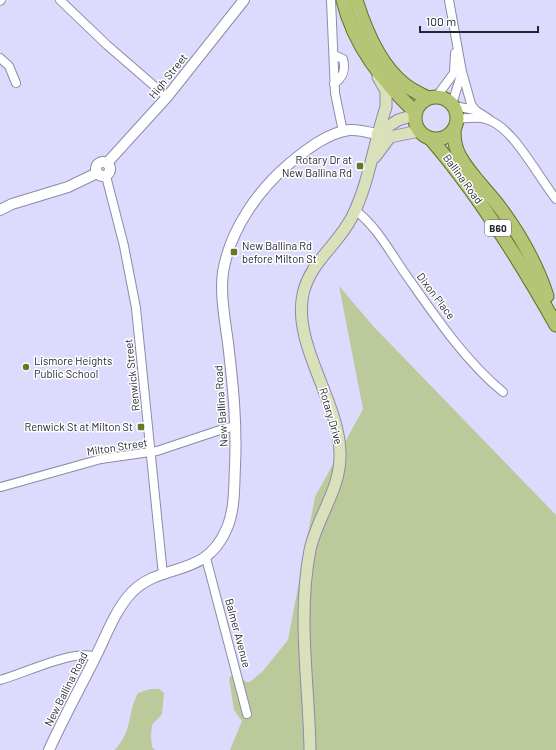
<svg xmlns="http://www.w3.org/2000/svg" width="556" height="750" font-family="Barlow,sans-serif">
	<rect width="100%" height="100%" fill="#dcdbfd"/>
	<!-- green -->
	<g fill="#bcc99b">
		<path d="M339 286 374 327 556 515V750H230L242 721 234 710 229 678 232 675 241 678 246 682H250L263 671 288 640 315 497 363 409Z"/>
		<path d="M150 689H159L164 693 162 714 152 725 151 735 152 747 155 750H115C133 730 127 714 138 693Z"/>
	</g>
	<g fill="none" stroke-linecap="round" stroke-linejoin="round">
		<defs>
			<g id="minor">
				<path d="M60 0 107 45 167 97"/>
				<path d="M331 0 335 93 343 132"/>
				<path d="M449 0 462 72 452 104"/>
				<path d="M0 1 1 0"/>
				<path d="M334 55 343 59C346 70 343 77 334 84"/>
				<path d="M0 58 9 66 16 83"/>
				<path d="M463 75 471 104 475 110 489 119"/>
				<path d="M437 96 454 73 455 53"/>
				<path d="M454 106 475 110"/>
				<path d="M457 119C468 118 481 116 491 121 515 131 539 178 556 199"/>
				<path d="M106 176 124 246 136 308 163 575"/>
				<path d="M355 210C376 226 389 250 404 272 433 313 464 360 503 392"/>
				<path d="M1 487 101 459 157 451 223 429 236 426"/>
				<path d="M206 558 247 714"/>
				<path d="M0 680C23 674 75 648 96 657"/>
			</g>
			<g id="tertiary">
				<circle cx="103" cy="169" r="7"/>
				<path d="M107 163 167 97 244 0"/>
				<path d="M0 210 12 204 68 187 97 173"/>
				<path d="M49 750C63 719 80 688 95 658 106 636 115 610 132 592 163 561 206 579 227 528 235 509 234 487 235 466 237 424 233 385 228 343 225 320 220 295 223 272 230 230 258 190 290 163 306 150 327 133 349 130 360 129 372 133 384 136"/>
			</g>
			<g id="secondary">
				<path d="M377 134 398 120 415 115"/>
				<path d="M375 157 390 137 419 131"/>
				<path d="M310 750C309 684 297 616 310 550 317 517 341 489 340 454 340 402 292 345 303 294 310 262 338 245 352 217 369 183 374 143 386 107V91L378 77"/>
			</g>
			<g id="primary">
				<path d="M343 0C354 46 382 80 415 112"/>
				<path d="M356 0C365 29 379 64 404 84 411 90 420 94 428 98"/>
				<circle cx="436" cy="118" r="21"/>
				<path d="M454 129C454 136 454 143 457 150 464 169 489 192 501 209 520 235 537 265 547 296"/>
				<path d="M430 138C479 195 519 259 556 325"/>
			</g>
		</defs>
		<!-- minor casing -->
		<use href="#minor" stroke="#8b8ba9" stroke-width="10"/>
		<!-- tertiary casing -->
		<use href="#tertiary" stroke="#8b8ba9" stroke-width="12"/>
		<!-- secondary casing -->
		<use href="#secondary" stroke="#8b8ba9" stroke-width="13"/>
		<!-- primary casing -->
		<use href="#primary" stroke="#627322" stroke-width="15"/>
		<!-- minor -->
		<use href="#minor" stroke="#fff" stroke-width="8"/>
		<!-- tertiary -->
		<use href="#tertiary" stroke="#fff" stroke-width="10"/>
		<!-- secondary -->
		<use href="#secondary" stroke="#dae1ba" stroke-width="11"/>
		<!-- primary -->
		<use href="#primary" stroke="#b5c475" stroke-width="13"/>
	</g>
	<!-- markers -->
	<g fill="#677928" stroke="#fff" stroke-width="1.5">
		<rect x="356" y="162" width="8" height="8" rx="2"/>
		<rect x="230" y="248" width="8" height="8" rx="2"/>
		<circle cx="26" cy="367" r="4"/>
		<rect x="137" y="423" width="8" height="8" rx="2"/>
	</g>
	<g text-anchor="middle" stroke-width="3" stroke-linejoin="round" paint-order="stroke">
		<!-- shield labels -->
		<rect fill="#fff" stroke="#676770" stroke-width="1" x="485" y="220" width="26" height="16" rx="3"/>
		<g font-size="10" font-weight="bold" fill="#262632">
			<text x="498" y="232">B60</text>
		</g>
		<!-- street labels -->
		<g font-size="11" fill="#262632" stroke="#fff">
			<text transform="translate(168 76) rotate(-51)" y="4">High Street</text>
			<text transform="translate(463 179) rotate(54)" y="4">Ballina Road</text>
			<text transform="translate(436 296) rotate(53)" y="4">Dixon Place</text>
			<text transform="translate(132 375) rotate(-96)" y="4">Renwick Street</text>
			<text transform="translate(221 406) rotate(-94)" y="4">New Ballina Road</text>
			<text transform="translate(331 416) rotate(74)" y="4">Rotary Drive</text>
			<text transform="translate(117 447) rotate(-9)" y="4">Milton Street</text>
			<text transform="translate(238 633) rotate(75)" y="4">Balmer Avenue</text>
			<text transform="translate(66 689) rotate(-63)" y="4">New Ballina Road</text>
		</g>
		<!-- poi labels -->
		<g font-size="11" fill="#262632" stroke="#fff" text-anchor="end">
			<text x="352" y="164">Rotary Dr at<tspan x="352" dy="13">New Ballina Rd</tspan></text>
			<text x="242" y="250" text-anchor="start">New Ballina Rd<tspan x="242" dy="13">before Milton St</tspan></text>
			<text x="34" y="365" text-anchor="start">Lismore Heights<tspan x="34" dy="13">Public School</tspan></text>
			<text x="133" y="431">Renwick St at Milton St</text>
		</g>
	</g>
	<!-- scale -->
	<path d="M420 26v6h118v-6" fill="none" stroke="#262632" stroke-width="2"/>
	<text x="426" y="26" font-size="12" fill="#262632" stroke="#ffffff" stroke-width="3" paint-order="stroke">100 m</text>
</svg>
